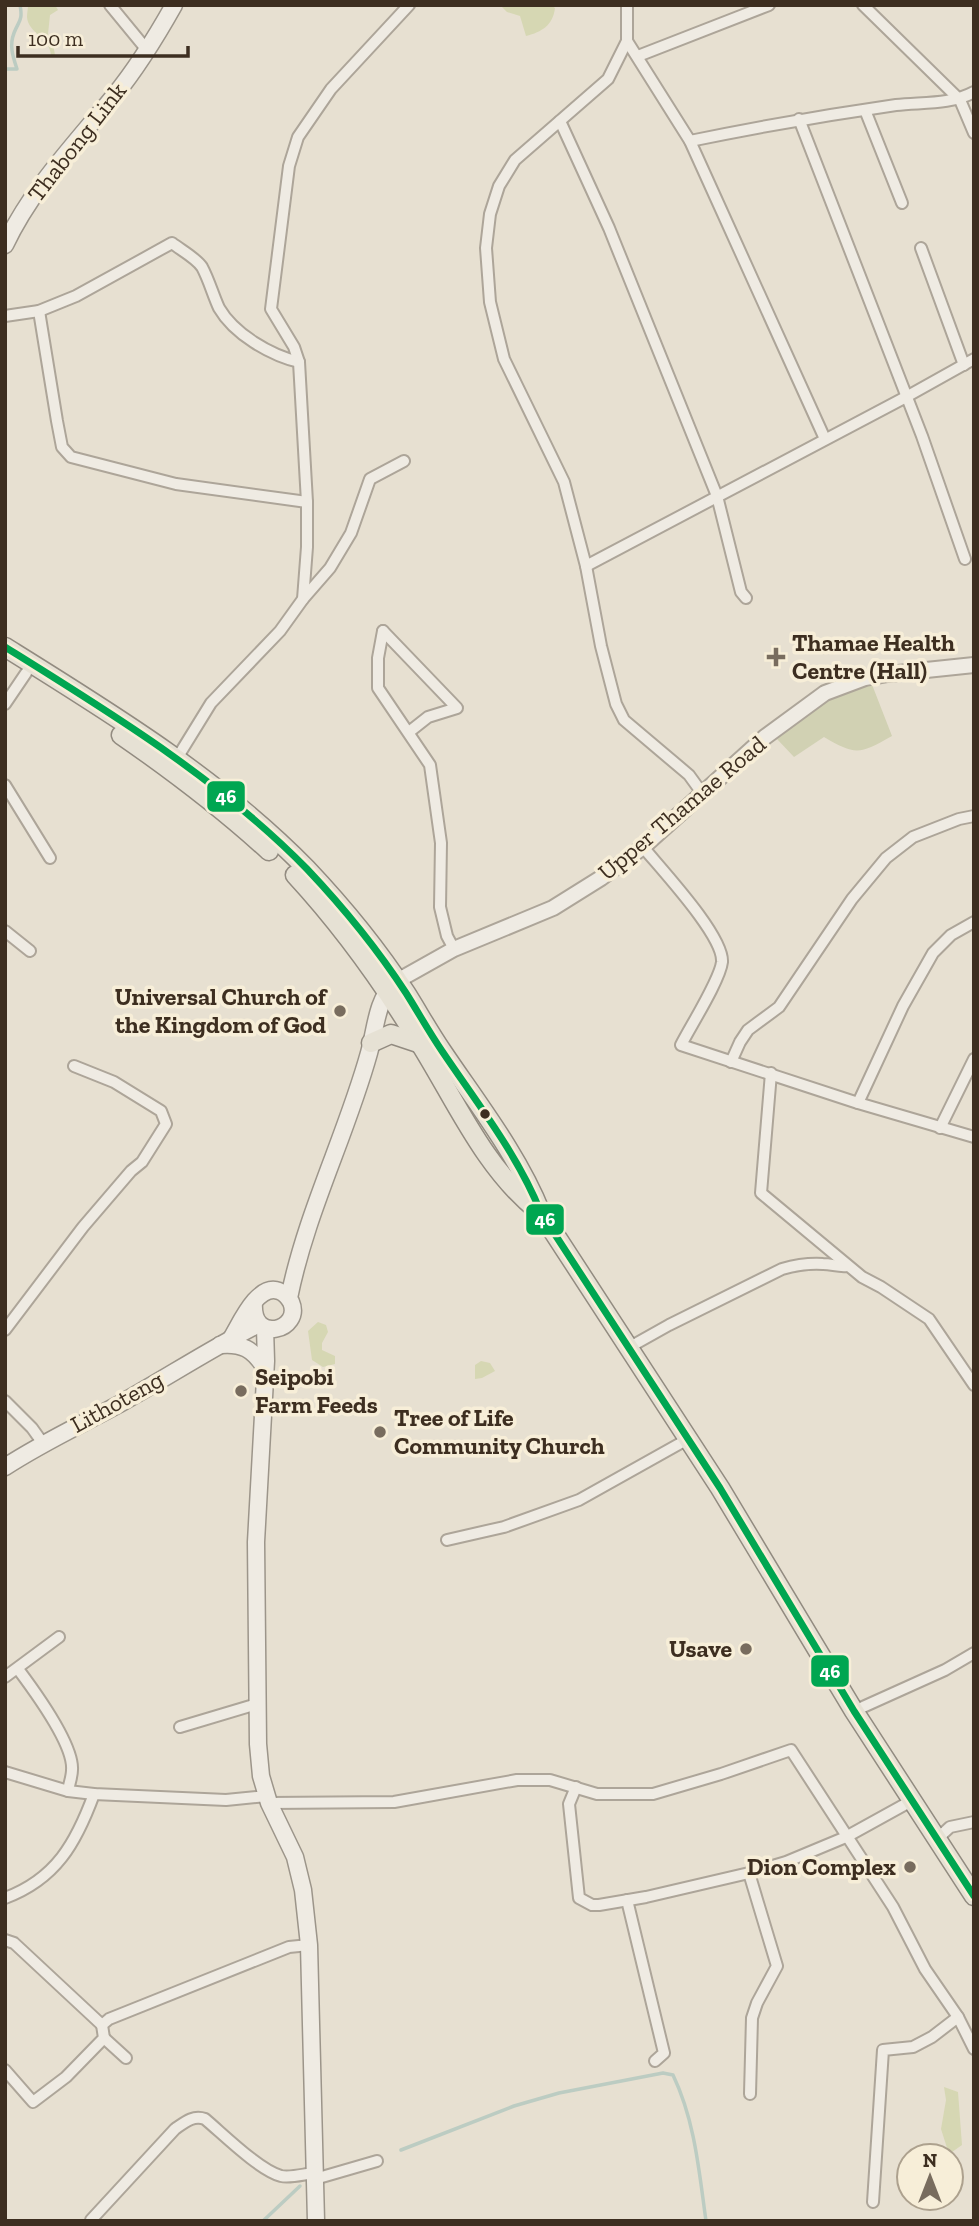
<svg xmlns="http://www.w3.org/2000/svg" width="979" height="2226" font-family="'Zilla Slab',serif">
	<rect width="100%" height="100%" fill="#e7e0d1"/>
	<!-- green -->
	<g fill="#d6d7b3">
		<path d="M28 5H55L58 10 50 15 48 34 53 44 55 55H51C50 38 28 33 27 17 27 13 28 9 28 5Z"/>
		<path d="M500 5H551L555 8C553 25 542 32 526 36L520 16 507 12Z"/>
		<path d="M318 1322 326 1325 328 1332 322 1343V1350L335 1356V1364L323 1367 312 1360 308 1331Z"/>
		<path d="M481 1361 490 1363 495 1371 482 1378 475 1379V1365Z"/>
		<path d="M944 2087 958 2092 962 2145 952 2152 948 2151 941 2129 946 2100Z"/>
	</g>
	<!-- cemetery -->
	<path fill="#d1d1b3" d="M871 682 892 736C860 754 856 756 824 737L794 757 777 739C807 708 832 696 871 682Z"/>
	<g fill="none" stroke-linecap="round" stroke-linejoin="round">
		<!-- stream -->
		<g stroke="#bcccc2" stroke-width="3.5">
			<path d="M5 69H17C13 57 9 46 14 33 19 20 23 21 20 5"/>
			<path d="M401 2150 514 2106 559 2093 663 2073 673 2075C695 2121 699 2171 706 2221"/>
			<path d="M263 2221 300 2186"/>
		</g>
		<defs>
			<g id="minor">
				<path d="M110 5 147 50"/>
				<path d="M627 5V41L608 79 515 160 499 186 490 214 486 248 490 302 504 359 564 482 586 566 601 646 616 704 624 720 689 775 702 793"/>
				<path d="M863 5 960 100 974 133"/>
				<path d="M627 41 690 141 825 439"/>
				<path d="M638 56 769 5"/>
				<path d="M865 110 902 203"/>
				<path d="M799 119 922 436 965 559"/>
				<path d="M560 121 609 228 717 496 741 592 746 598"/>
				<path d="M690 141C758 127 826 115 896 105 922 102 950 105 974 92"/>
				<path d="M921 248 964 365"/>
				<path d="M39 311 57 421 62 447 71 457 176 484 307 502"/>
				<path d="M5 316 39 311 76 296 172 243C181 250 196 258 202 267 209 280 213 295 219 308 234 334 270 355 299 362"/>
				<path d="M586 566 906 397 974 359"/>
				<path d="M303 599 330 568 351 533 370 479 404 461"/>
				<path d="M383 631 378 658V688L430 765 441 843 440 907 447 936 454 949"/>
				<path d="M383 631 457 708 428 717 409 732"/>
				<path d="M5 704 26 673"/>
				<path d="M174 763 211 703 280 631 303 599 307 547V502L299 362 294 347 271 309 289 166 298 137 331 89 409 5"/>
				<path d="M5 785 50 858"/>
				<path d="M643 847C661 869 724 936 722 962 720 980 690 1027 681 1045L858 1103 974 1137"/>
				<path d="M5 931 30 951"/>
				<path d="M731 1062 740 1042 748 1030 779 1007 852 899 886 858 913 837 959 819 974 816"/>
				<path d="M771 1073 761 1193 862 1277 881 1287 929 1319 974 1385"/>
				<path d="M858 1103 903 1006 933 953 951 935 974 922"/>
				<path d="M940 1128 974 1059"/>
				<path d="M5 1330 83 1227 131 1171 142 1162 166 1124 161 1111 114 1082 74 1066"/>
				<path d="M628 1348 669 1325 782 1269C796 1265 808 1263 823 1264 832 1264 838 1267 847 1266"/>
				<path d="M5 1401 32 1428 42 1442"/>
				<path d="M447 1540 504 1527 579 1500 688 1439"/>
				<path d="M18 1669C33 1689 74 1744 72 1770 72 1777 69 1784 68 1791"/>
				<path d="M5 1677 59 1637"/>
				<path d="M854 1711 945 1670 974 1653"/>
				<path d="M180 1727 257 1704"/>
				<path d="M5 1772 68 1791 94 1794 226 1800 267 1796"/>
				<path d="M576 1787 569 1804 579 1898 592 1905H599L646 1897 749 1873 786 1862 846 1837 913 1800"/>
				<path d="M269 1803 394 1802 517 1780H550L597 1794H653L721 1774 791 1750 893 1907 925 1969 958 2017 974 2049"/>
				<path d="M937 1839 950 1827 974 1822"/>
				<path d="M749 1873 777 1966 757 2003 752 2018 750 2094"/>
				<path d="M5 1898C56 1879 76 1843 94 1794"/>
				<path d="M627 1900 664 2053 655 2061"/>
				<path d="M5 1940 14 1943 102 2025"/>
				<path d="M104 2038 126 2058"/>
				<path d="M5 2070 33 2102 66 2077 104 2038 102 2025 109 2019 289 1947 309 1945"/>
				<path d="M315 2179 377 2161"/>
				<path d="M873 2202 883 2050 913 2047 932 2037 958 2017"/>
				<path d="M91 2220 175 2129C185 2122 193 2115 205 2119 223 2134 259 2170 281 2176 291 2178 304 2174 314 2173"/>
			</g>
			<path id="tertiary" d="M397 981 454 949 553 908 601 878 643 847 765 737 825 693 865 678 888 674 974 665"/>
			<g id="secondary">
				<path d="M5 245C32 188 75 144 114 96 137 68 156 37 174 5"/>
				<path d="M289 1298C306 1213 346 1136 369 1053 376 1028 376 1002 394 983"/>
				<path d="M265 1328 266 1361 256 1542 258 1744 261 1776 269 1803 295 1857 303 1890 309 1945 316 2221"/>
				<path d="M232 1337C241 1322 258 1283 279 1291 285 1293 288 1297 291 1302 303 1330 251 1345 254 1303"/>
				<path d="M220 1345C242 1343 253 1349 265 1368"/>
				<path d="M5 1467C45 1441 83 1424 123 1402 169 1376 212 1348 259 1324"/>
			</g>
			<g id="primary">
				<path d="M5 647C111 713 219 779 307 869 342 906 378 950 406 993 418 1012 429 1032 442 1051 477 1103 518 1155 541 1213L720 1488 854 1711 974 1896"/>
				<path d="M121 735C173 771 223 809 269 851"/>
				<path d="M295 875C342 926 383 983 419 1042 455 1099 484 1168 538 1211"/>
				<path d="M371 1043 391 1034 421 1044"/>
			</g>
		</defs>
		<!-- minor casing -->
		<use href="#minor" stroke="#ada599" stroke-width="14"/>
		<!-- tertiary casing -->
		<use href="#tertiary" stroke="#ada599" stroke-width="18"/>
		<!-- secondary casing -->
		<use href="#secondary" stroke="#9c958a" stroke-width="19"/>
		<!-- primary casing -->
		<use href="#primary" stroke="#928b80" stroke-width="21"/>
		<!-- minor -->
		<use href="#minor" stroke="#efebe3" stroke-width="10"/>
		<!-- tertiary -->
		<use href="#tertiary" stroke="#efebe3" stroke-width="14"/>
		<!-- secondary -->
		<use href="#secondary" stroke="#efebe3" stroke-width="16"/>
		<!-- primary -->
		<use href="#primary" stroke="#e6e1d4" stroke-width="18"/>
		<defs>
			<path id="bus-1" d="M5 647C111 713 219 779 307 869 342 906 378 950 406 993 418 1012 429 1032 442 1051 477 1103 518 1155 541 1213L720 1488 854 1711 974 1896"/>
		</defs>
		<!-- bus-1 casing -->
		<use href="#bus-1" stroke="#f7eed8" stroke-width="12"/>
		<!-- bus-1 -->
		<use href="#bus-1" stroke="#00a651" stroke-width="7"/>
	</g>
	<!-- markers -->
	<g fill="#786c5e" stroke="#f7eed8" stroke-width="2.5">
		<path d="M772.5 646.5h7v7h7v7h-7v7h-7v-7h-7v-7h7z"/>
		<circle cx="340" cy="1011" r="7"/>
		<circle cx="241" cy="1391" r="7"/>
		<circle cx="380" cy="1432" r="7"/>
		<circle cx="746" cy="1649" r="7"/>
		<circle cx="910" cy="1867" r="7"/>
	</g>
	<circle fill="#3d2e20" stroke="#f7eed8" stroke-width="2.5" cx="485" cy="1114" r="6"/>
	<g text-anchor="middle" stroke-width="7" stroke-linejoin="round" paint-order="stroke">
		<!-- street labels -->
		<g font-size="24" fill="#3d2e20" stroke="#f7eed8">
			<text transform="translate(77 142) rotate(-52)" y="8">Thabong Link</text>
			<text transform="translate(682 808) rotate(-40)" y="8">Upper Thamae Road</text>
			<text transform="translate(117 1402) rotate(-29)" y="8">Lithoteng</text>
		</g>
		<!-- poi labels -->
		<g font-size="24" font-weight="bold" fill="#3d2e20" stroke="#f7eed8" text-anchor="start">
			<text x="792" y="651">Thamae Health<tspan x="792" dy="28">Centre (Hall)</tspan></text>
			<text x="326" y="1005" text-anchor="end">Universal Church of<tspan x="326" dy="28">the Kingdom of God</tspan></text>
			<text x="255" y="1385">Seipobi<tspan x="255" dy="28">Farm Feeds</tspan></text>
			<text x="394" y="1426">Tree of Life<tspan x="394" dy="28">Community Church</tspan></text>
			<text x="732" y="1657" text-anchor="end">Usave</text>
			<text x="896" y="1875" text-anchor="end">Dion Complex</text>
		</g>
	</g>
	<g stroke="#f7eed8" stroke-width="2.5">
		<rect x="206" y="780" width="40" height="33" rx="7" fill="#00a651"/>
		<rect x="525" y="1203" width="40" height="33" rx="7" fill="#00a651"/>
		<rect x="810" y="1654" width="40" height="34" rx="7" fill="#00a651"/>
	</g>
	<g font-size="19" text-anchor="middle" font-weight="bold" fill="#fff">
		<text x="226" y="803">46</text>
		<text x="545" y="1226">46</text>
		<text x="830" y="1678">46</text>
	</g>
	<!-- border -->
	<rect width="979" height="2226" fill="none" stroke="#3d2e20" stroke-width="14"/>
	<!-- north arrow -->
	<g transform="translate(930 2177)"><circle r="33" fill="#f7eed8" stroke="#ada18e" stroke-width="2"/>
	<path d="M0-5L12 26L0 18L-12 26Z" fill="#786c5e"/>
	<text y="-10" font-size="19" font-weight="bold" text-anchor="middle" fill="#3d2e20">N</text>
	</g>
	<!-- scale -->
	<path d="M18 46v10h170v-10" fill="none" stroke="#3d2e20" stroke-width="3.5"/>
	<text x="28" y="46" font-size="21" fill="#3d2e20" stroke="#f7eed8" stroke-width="5" paint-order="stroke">100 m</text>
</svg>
